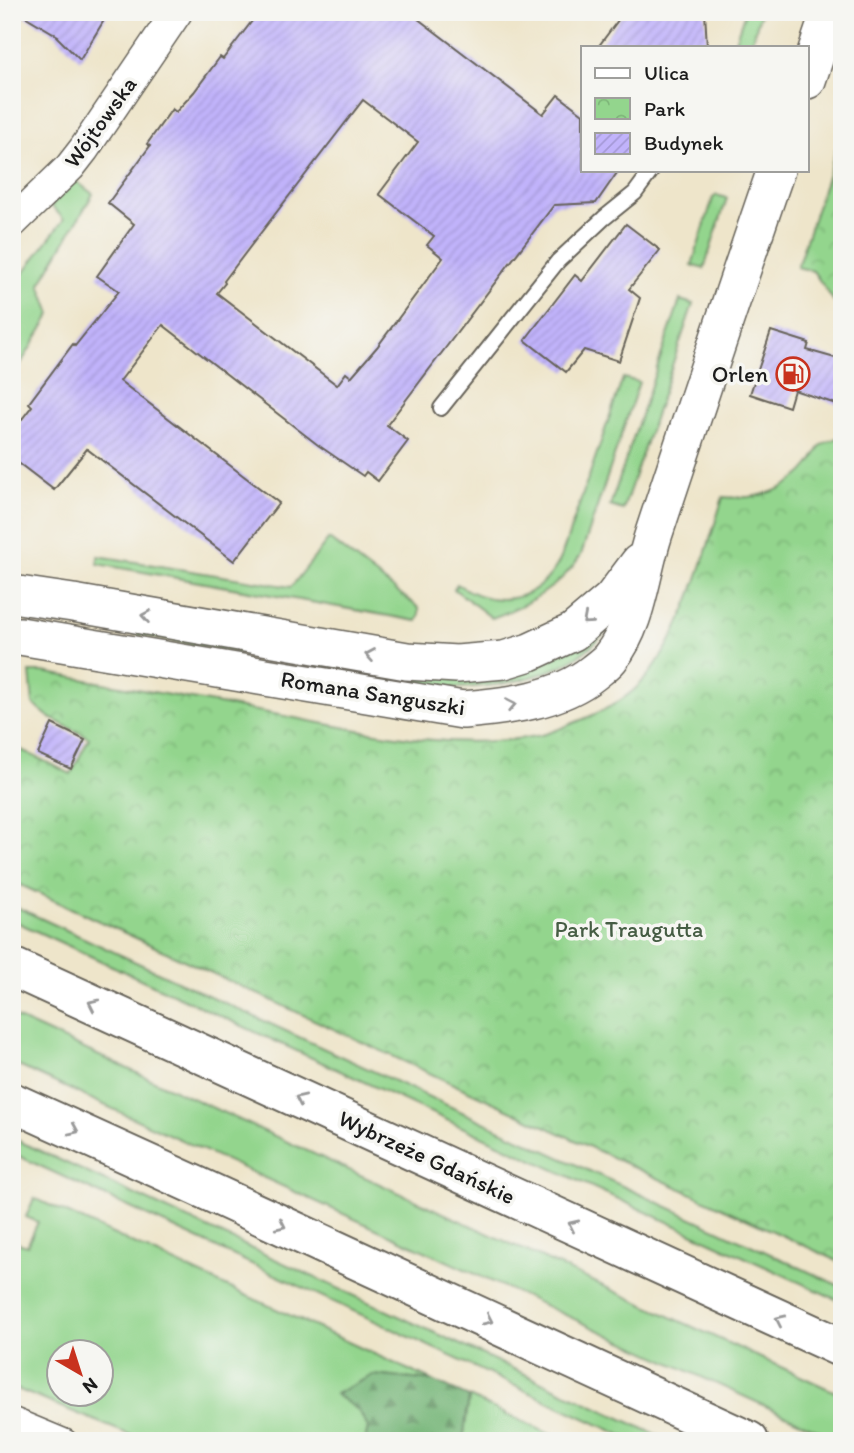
<svg xmlns="http://www.w3.org/2000/svg" width="854" height="1453" font-family="Itim,sans-serif">
	<defs>
		<pattern id="forest-firs" width="22" height="20" patternUnits="userSpaceOnUse" patternTransform="scale(1.75)"><rect width="22" height="20" fill="#76b678"/><path d="M5 1l3.5 6h-7zM16 11l3.5 6h-7z" fill="#609362"/></pattern>
		<pattern id="park-crowns" width="20" height="18" patternUnits="userSpaceOnUse" patternTransform="scale(1.75)"><rect width="20" height="18" fill="#93d58d"/><path d="M2 6a3 3 0 1 1 6 0M12 15a3 3 0 1 1 6 0" fill="none" stroke="#7eb679"/></pattern>
		<pattern id="building-hatch" width="6" height="6" patternUnits="userSpaceOnUse" patternTransform="scale(1.75)"><rect width="6" height="6" fill="#c1b3fb"/><path d="M-1 1l2-2M0 6l6-6M5 7l2-2" fill="none" stroke="#a599d7"/></pattern>
	</defs>
	<rect width="100%" height="100%" fill="#f6f6f2"/>
	<filter id="ink" filterUnits="userSpaceOnUse"><feTurbulence type="fractalNoise" baseFrequency=".0143" numOctaves="2"/><feDisplacementMap in="SourceGraphic" scale="14" xChannelSelector="R" yChannelSelector="G"/><feConvolveMatrix kernelMatrix="1 2 1 2 8 2 1 2 1" color-interpolation-filters="sRGB"/></filter>
	<filter id="wash" filterUnits="userSpaceOnUse"><feTurbulence type="fractalNoise" baseFrequency=".00686" numOctaves="4" result="noise"/><feDisplacementMap in="SourceGraphic" scale="28" xChannelSelector="R" yChannelSelector="G"/><feGaussianBlur stdDeviation="1.57" result="paint"/><feColorMatrix in="noise" values="0 0 0 0 0 0 0 0 0 0 0 0 0 0 0 0 0 1.4 0 .05"/><feComposite in="paint" operator="in"/></filter>
	<g filter="url(#wash)">
		<rect width="100%" height="100%" fill="#eee5ca"/>
		<!-- green -->
		<g fill="#93d58d" stroke="#587854" stroke-width="2" fill-rule="evenodd">
			<path d="M745 12H761L750 47H733Z"/>
			<path d="M76 181 93 194 40 284 51 314 12 378V288L64 219 51 206 64 191Z"/>
			<path d="M716 195 727 198 704 269 692 265 713 198Z"/>
			<path d="M680 300 693 304 623 510 610 506Z"/>
			<path d="M623 378 639 382 581 555C560 588 527 605 492 618L454 589 457 584C496 610 538 602 560 560Z"/>
			<path d="M329 539 419 608V616L417 621 98 564V556L291 587Z"/>
			<path d="M12 606 436 679 616 616C611 622 608 629 603 634 566 679 493 689 438 688L39 617 12 615Z"/>
			<path d="M12 905 842 1287V1302L12 920Z"/>
			<path d="M12 1016 842 1395V1441L12 1063Z"/>
			<path d="M12 1138 670 1441H634L12 1153Z"/>
			<path d="M34 1198 433 1381 373 1375 336 1395 358 1410 368 1427 365 1441H145L12 1387V1249L15 1242 27 1246 38 1222 26 1217ZM60 1352H102V1394H60Z"/>
			<path d="M469 1397 565 1441H463Z"/>
		</g>
		<!-- forest -->
		<path fill="url(#forest-firs)" stroke="#49694a" stroke-width="2" d="M373 1375 433 1381 469 1397 463 1441H365L368 1427 358 1410 335 1394Z"/>
		<!-- park -->
		<g fill="url(#park-crowns)" stroke="#587854" stroke-width="2">
			<path d="M842 132V313L813 271 797 267Z"/>
			<path d="M842 436V1263L12 881V737L13 746 71 774 89 738 50 718 33 704 30 672H43C116 685 190 699 263 712 352 728 445 753 536 736 550 734 563 727 576 722 597 714 619 704 636 688 681 646 705 555 723 497 757 500 788 492 810 464 815 458 817 450 822 445 827 441 836 439 842 436Z"/>
		</g>
		<g id="blocks">
			<!-- building -->
			<g fill="url(#building-hatch)" fill-rule="evenodd">
				<path d="M18 12H109L80 60 57 37 58 36Z"/>
				<path d="M259 12H409L543 114 558 95 583 114V170H619L596 203 554 205 387 425 408 441 378 481 366 472 363 476 318 445 163 325 120 381 279 503 234 561 87 449 54 490 12 458V432L32 406 29 403 73 344 75 346 119 291 97 276 134 224 108 203 150 146 147 144 172 109 176 112 194 92 220 57 223 59ZM363 100 418 142 379 194 434 236 427 245 443 258 377 347 351 377 346 373 337 385 217 293 225 283 224 281 259 235Z"/>
				<path d="M627 12H705L707 47H598L619 19Z"/>
				<path d="M626 224 660 250 629 289 640 298 619 361 584 350 566 372 525 340 575 275 582 281Z"/>
				<path d="M771 331 809 343 807 350 842 360V406L794 390 789 407 750 394Z"/>
				<path d="M52 724 85 740 71 769 38 754Z"/>
			</g>
		</g>
	</g>
	<g filter="url(#ink)">
		<use href="#blocks" fill-opacity="0" stroke="#666259" stroke-width="2"/>
		<g fill="none" stroke-linecap="round" stroke-linejoin="round">
			<defs>
				<path id="service" d="M441 408 558 261 604 218 635 193 652 170"/>
				<path id="pedestrian" d="M12 1419 65 1441"/>
				<path id="minor" d="M12 223 70 167 84 149 177 12"/>
				<g id="tertiary">
					<path d="M807 80 830 12"/>
					<path d="M12 594 73 603 407 661 457 664 504 660 530 652 573 632 612 599 639 563"/>
					<path d="M12 636H20L463 710C508 706 558 701 594 672 599 668 606 663 610 658 638 623 640 575 654 533 694 412 734 291 776 170"/>
				</g>
				<g id="primary">
					<path d="M12 967 842 1348"/>
					<path d="M12 1102 197 1186 749 1441"/>
				</g>
			</defs>
			<!-- service casing -->
			<use href="#service" stroke="#666259" stroke-width="18"/>
			<!-- pedestrian casing -->
			<use href="#pedestrian" stroke="#666259" stroke-width="26"/>
			<!-- minor casing -->
			<use href="#minor" stroke="#666259" stroke-width="33"/>
			<!-- tertiary casing -->
			<use href="#tertiary" stroke="#666259" stroke-width="40"/>
			<!-- primary casing -->
			<use href="#primary" stroke="#666259" stroke-width="42"/>
			<!-- service -->
			<use href="#service" stroke="#fff" stroke-width="14"/>
			<!-- pedestrian -->
			<use href="#pedestrian" stroke="#fff" stroke-width="23"/>
			<!-- minor -->
			<use href="#minor" stroke="#fff" stroke-width="30"/>
			<!-- tertiary -->
			<use href="#tertiary" stroke="#fff" stroke-width="37"/>
			<!-- primary -->
			<use href="#primary" stroke="#fff" stroke-width="38"/>
		</g>
		<!-- one-way arrows -->
		<defs><path id="oneway-chevron" d="M-2-3.5L2.5 0L-2 3.5" fill="none" stroke-width="1.6" stroke-linecap="round" stroke-linejoin="round" transform="scale(1.75)"/></defs>
		<g stroke="#999">
			<use href="#oneway-chevron" transform="translate(146 616) rotate(-170)"/>
			<use href="#oneway-chevron" transform="translate(587 620) rotate(139)"/>
			<use href="#oneway-chevron" transform="translate(370 655) rotate(-170)"/>
			<use href="#oneway-chevron" transform="translate(511 705) rotate(-11)"/>
			<use href="#oneway-chevron" transform="translate(93 1004) rotate(-155)"/>
			<use href="#oneway-chevron" transform="translate(300 1099) rotate(-155)"/>
			<use href="#oneway-chevron" transform="translate(74 1130) rotate(24)"/>
			<use href="#oneway-chevron" transform="translate(281 1225) rotate(25)"/>
			<use href="#oneway-chevron" transform="translate(573 1225) rotate(-155)"/>
			<use href="#oneway-chevron" transform="translate(488 1320) rotate(25)"/>
			<use href="#oneway-chevron" transform="translate(780 1320) rotate(-155)"/>
		</g>
	</g>
	<!-- icons -->
	<defs>
		<symbol id="fuel-ring" viewBox="-11 -11 22 22"><circle r="9.5" fill="#f6f6f2" stroke="#c8321e" stroke-width="1.5"/><path d="M-5.5-6h7V0h2V4h1.3V-2.5L3-4.5l.8-.8L6-3V5H2.5V1h-1V6h-7ZM-4.2-4.7v3.2H.2V-4.7Z" fill="#c8321e"/></symbol>
	</defs>
	<g fill-rule="evenodd">
		<use href="#fuel-ring" x="774" y="355" width="38" height="38"/>
	</g>
	<g text-anchor="middle" stroke-width="7" stroke-linejoin="round" paint-order="stroke">
		<!-- street labels -->
		<g font-size="23" fill="#1c1c1c" stroke="#f6f6f2">
			<text transform="translate(100 122) rotate(-54)" y="8">Wójtowska</text>
			<text transform="translate(373 693) rotate(9)" y="8">Romana Sanguszki</text>
			<text transform="translate(427 1157) rotate(25)" y="8">Wybrzeże Gdańskie</text>
		</g>
		<!-- poi labels -->
		<g font-size="23" fill="#1c1c1c" stroke="#f6f6f2" text-anchor="end">
			<text x="768" y="382">Orlen</text>
		</g>
		<!-- park labels -->
		<g font-size="23" fill="#465d44" stroke="#f6f6f2">
			<text x="629" y="937">Park Traugutta</text>
		</g>
	</g>
	<!-- margin -->
	<rect width="854" height="1453" fill="none" stroke="#f6f6f2" stroke-width="42"/>
	<!-- legend -->
	<rect x="581" y="46" width="228" height="126" fill="#f6f6f2" stroke="#9f9f9c" stroke-width="2"/>
	<rect x="595" y="68" width="35" height="10" fill="#ffffff" stroke="#9f9f9c" stroke-width="2"/>
	<text x="644" y="80" font-size="21" fill="#1c1c1c">Ulica</text>
	<rect x="595" y="98" width="35" height="21" fill="url(#park-crowns)" stroke="#9f9f9c" stroke-width="2"/>
	<text x="644" y="116" font-size="21" fill="#1c1c1c">Park</text>
	<rect x="595" y="133" width="35" height="21" fill="url(#building-hatch)" stroke="#9f9f9c" stroke-width="2"/>
	<text x="644" y="150" font-size="21" fill="#1c1c1c">Budynek</text>
	<!-- north arrow -->
	<g transform="translate(80 1373) rotate(141)"><circle r="33" fill="#f6f6f2" stroke="#9f9f9c" stroke-width="2"/>
	<path d="M0-5L12 26L0 18L-12 26Z" fill="#c8321e"/>
	<text y="-10" font-size="19" font-weight="bold" text-anchor="middle" fill="#1c1c1c">N</text>
	</g>
</svg>
